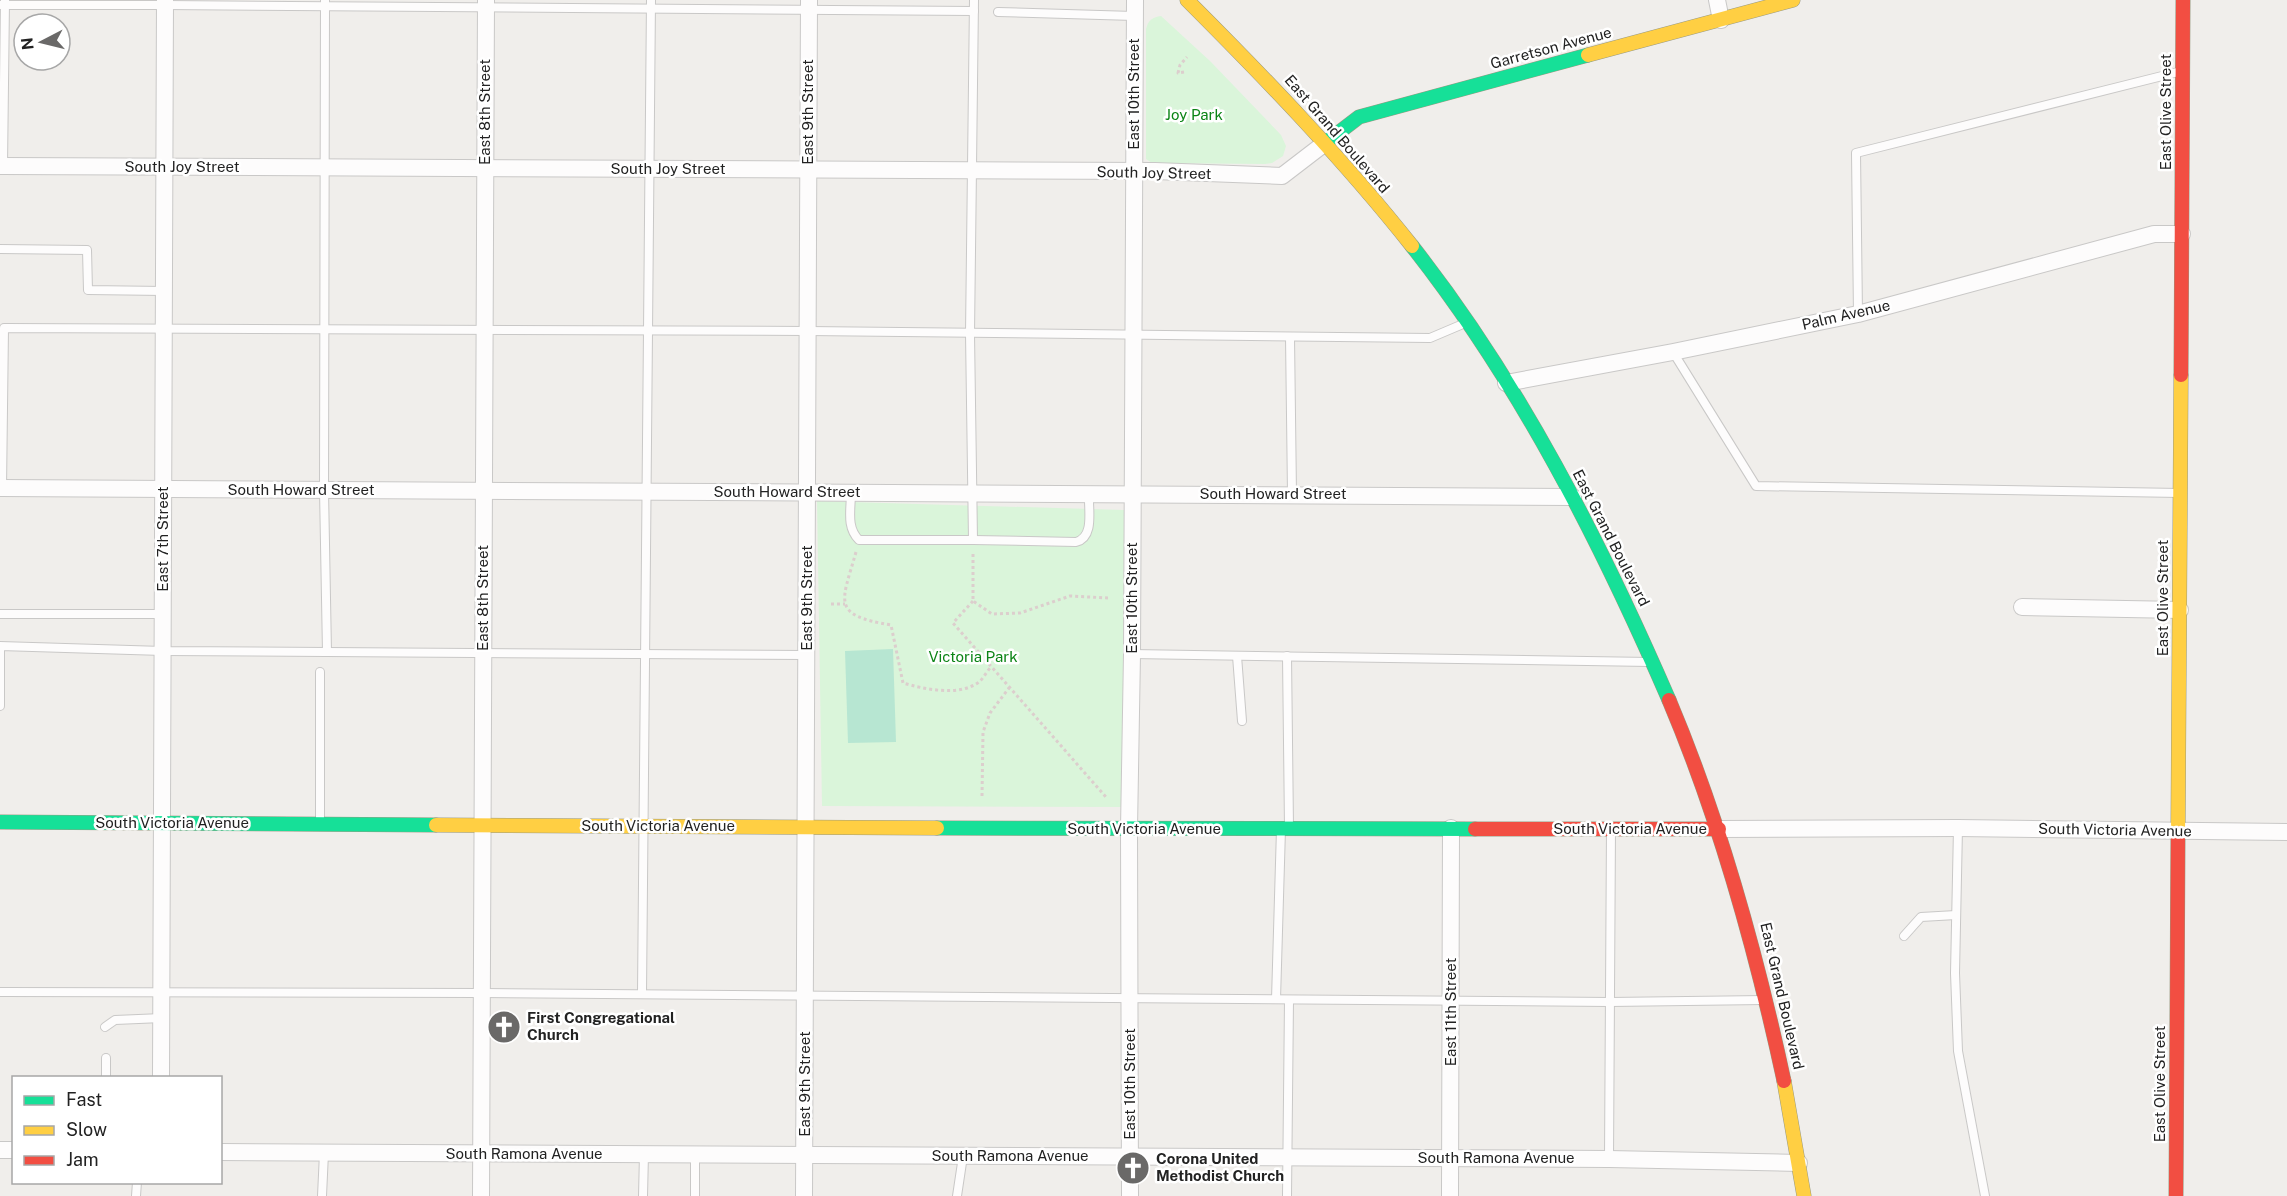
<svg xmlns="http://www.w3.org/2000/svg" width="2287" height="1196" font-family="'Public Sans',sans-serif">
	<rect width="100%" height="100%" fill="#f0eeeb"/>
	<!-- park -->
	<g fill="#daf5da">
		<path d="M1161 16 1210 61 1281 135 1286 146 1283 156 1272 163 1265 164 1152 163 1146 159V29C1148 20 1153 17 1161 16Z"/>
		<path d="M817 501 1124 510 1123 807 822 806Z"/>
	</g>
	<!-- pitch -->
	<path fill="#b7e6d2" d="M893 649 896 742 848 743 845 651Z"/>
	<g fill="none" stroke-linecap="round" stroke-linejoin="round">
		<defs>
			<g id="lane">
				<path d="M325 0 324 490 327 652"/>
				<path d="M0 5H165L974 11"/>
				<path d="M998 12 1134 16"/>
				<path d="M3 166 5 1"/>
				<path d="M0 249 87 250 88 290 164 291"/>
				<path d="M1858 314 1856 153 2182 71"/>
				<path d="M1290 337 1292 494"/>
				<path d="M1673 352 1756 486 2180 493"/>
				<path d="M2 488 4 328 808 331 1430 338 1463 324"/>
				<path d="M851 492C851 510 846 527 859 540H973L970 334 974 0"/>
				<path d="M973 540 1076 542C1095 537 1088 509 1089 494"/>
				<path d="M0 614H163"/>
				<path d="M1132 654 1650 662"/>
				<path d="M1237 656 1242 721"/>
				<path d="M1287 656 1289 827"/>
				<path d="M0 706V646L163 651 806 655"/>
				<path d="M320 823V672"/>
				<path d="M1958 828 1955 973 1958 1051 1985 1196"/>
				<path d="M1904 936 1921 917 1956 915"/>
				<path d="M0 992 482 993 1610 1002 1764 1000"/>
				<path d="M642 994 651 0"/>
				<path d="M1276 999 1281 829"/>
				<path d="M105 1027 115 1020 162 1018"/>
				<path d="M106 1058V1078"/>
				<path d="M695 1154V1196"/>
				<path d="M1609 1159 1611 829"/>
				<path d="M136 1196 137 1182"/>
				<path d="M322 1196 324 1153"/>
				<path d="M643 1196 644 1154"/>
				<path d="M957 1196 963 1156"/>
				<path d="M1287 1196 1289 1000"/>
			</g>
			<g id="street">
				<path d="M1717 0 1721 20"/>
				<path d="M0 166 1155 171 1282 176 1325 143"/>
				<path d="M1506 383 1673 352 1858 314 2154 234H2182"/>
				<path d="M0 488 1573 497"/>
				<path d="M2022 607 2180 610"/>
				<path d="M1719 829 1958 828 2287 832"/>
				<path d="M161 1078 165 0"/>
				<path d="M0 1150H14"/>
				<path d="M220 1152 1609 1159 1799 1163"/>
				<path d="M481 1196 486 0"/>
				<path d="M804 1196 809 0"/>
				<path d="M1130 1196 1129 829 1132 654 1135 0"/>
				<path d="M1450 1196 1451 828"/>
			</g>
			<g id="fast">
				<path d="M1325 143 1359 117 1588 55"/>
				<path d="M1412 246C1520 383 1600 541 1669 700"/>
				<path d="M0 822 436 825"/>
				<path d="M937 828 1475 829"/>
			</g>
			<g id="slow">
				<path d="M1187 0C1266 79 1343 159 1412 246"/>
				<path d="M1588 55 1793 0"/>
				<path d="M436 825 937 828"/>
				<path d="M2178 833 2181 375"/>
				<path d="M1784 1081 1804 1196"/>
			</g>
			<g id="jam">
				<path d="M2181 375 2183 0"/>
				<path d="M1669 700C1721 823 1756 951 1784 1081"/>
				<path d="M1475 829H1719"/>
				<path d="M2176 1196 2178 833"/>
			</g>
		</defs>
		<!-- lane casing -->
		<use href="#lane" stroke="#c9c8c7" stroke-width="10"/>
		<!-- street casing -->
		<use href="#street" stroke="#c9c8c7" stroke-width="18"/>
		<!-- fast casing -->
		<use href="#fast" stroke="#999a82" stroke-width="15"/>
		<!-- slow casing -->
		<use href="#slow" stroke="#999a82" stroke-width="15"/>
		<!-- jam casing -->
		<use href="#jam" stroke="#999a82" stroke-width="15"/>
		<!-- path -->
		<g stroke="#dccecd" stroke-width="3" stroke-dasharray="3 3" stroke-linecap="butt">
			<path d="M1184 72 1178 73 1180 65 1187 57"/>
			<path d="M856 552C842 602 830 615 891 625L903 683C924 689 959 697 979 682 983 679 987 671 991 667"/>
			<path d="M973 554V601L992 614 1020 613 1070 596 1108 598"/>
			<path d="M973 601 953 623 1106 797"/>
			<path d="M831 604H845"/>
			<path d="M982 796 983 732 990 713 1009 688"/>
		</g>
		<!-- lane -->
		<use href="#lane" stroke="#fdfcfc" stroke-width="8"/>
		<!-- street -->
		<use href="#street" stroke="#fdfcfc" stroke-width="16"/>
		<!-- fast -->
		<use href="#fast" stroke="#16e098" stroke-width="14"/>
		<!-- slow -->
		<use href="#slow" stroke="#ffcf43" stroke-width="14"/>
		<!-- jam -->
		<use href="#jam" stroke="#f24e42" stroke-width="14"/>
	</g>
	<!-- icons -->
	<defs>
		<symbol id="church-disc" viewBox="-11 -11 22 22"><circle r="9.5" fill="#6a6968" stroke="#fff"/><path d="M-1.2-6h2.4v3.5h3.3v2.4h-3.3V6h-2.4V-.1h-3.3v-2.4h3.3Z" fill="#fff"/></symbol>
	</defs>
	<g fill-rule="evenodd">
		<use href="#church-disc" x="485" y="1008" width="38" height="38"/>
		<use href="#church-disc" x="1114" y="1149" width="38" height="38"/>
	</g>
	<g text-anchor="middle" stroke-width="5" stroke-linejoin="round" paint-order="stroke">
		<!-- street labels -->
		<g font-size="15" fill="#222" stroke="#fff">
			<text transform="translate(1551 48) rotate(-15)" y="5">Garretson Avenue</text>
			<text transform="translate(1134 94) rotate(-90)" y="5">East 10th Street</text>
			<text transform="translate(485 112) rotate(-90)" y="5">East 8th Street</text>
			<text transform="translate(808 112) rotate(-90)" y="5">East 9th Street</text>
			<text transform="translate(2166 112) rotate(-90)" y="5">East Olive Street</text>
			<text transform="translate(1337 134) rotate(49)" y="5">East Grand Boulevard</text>
			<text x="182" y="172">South Joy Street</text>
			<text x="668" y="174">South Joy Street</text>
			<text transform="translate(1154 173) rotate(1)" y="5">South Joy Street</text>
			<text transform="translate(1846 315) rotate(-13)" y="5">Palm Avenue</text>
			<text x="301" y="495">South Howard Street</text>
			<text x="787" y="497">South Howard Street</text>
			<text x="1273" y="499">South Howard Street</text>
			<text transform="translate(1611 538) rotate(63)" y="5">East Grand Boulevard</text>
			<text transform="translate(163 539) rotate(-90)" y="5">East 7th Street</text>
			<text transform="translate(483 598) rotate(-90)" y="5">East 8th Street</text>
			<text transform="translate(807 598) rotate(-90)" y="5">East 9th Street</text>
			<text transform="translate(1132 598) rotate(-90)" y="5">East 10th Street</text>
			<text transform="translate(2163 598) rotate(-90)" y="5">East Olive Street</text>
			<text x="172" y="828">South Victoria Avenue</text>
			<text x="658" y="831">South Victoria Avenue</text>
			<text x="1144" y="834">South Victoria Avenue</text>
			<text x="1630" y="834">South Victoria Avenue</text>
			<text transform="translate(2115 830) rotate(1)" y="5">South Victoria Avenue</text>
			<text transform="translate(1782 996) rotate(77)" y="5">East Grand Boulevard</text>
			<text transform="translate(1451 1012) rotate(-90)" y="5">East 11th Street</text>
			<text transform="translate(805 1084) rotate(-90)" y="5">East 9th Street</text>
			<text transform="translate(1130 1084) rotate(-90)" y="5">East 10th Street</text>
			<text transform="translate(2160 1084) rotate(-90)" y="5">East Olive Street</text>
			<text x="524" y="1159">South Ramona Avenue</text>
			<text x="1010" y="1161">South Ramona Avenue</text>
			<text x="1496" y="1163">South Ramona Avenue</text>
		</g>
		<!-- park labels -->
		<g font-size="15" fill="#0c8416" stroke="#fff">
			<text x="1194" y="120">Joy Park</text>
			<text x="973" y="662">Victoria Park</text>
		</g>
		<!-- poi labels -->
		<g font-size="15" font-weight="bold" fill="#222" stroke="#fff" text-anchor="start">
			<text x="527" y="1023">First Congregational<tspan x="527" dy="17">Church</tspan></text>
			<text x="1156" y="1164">Corona United<tspan x="1156" dy="17">Methodist Church</tspan></text>
		</g>
	</g>
	<!-- legend -->
	<rect x="12" y="1076" width="210" height="108" fill="#ffffff" stroke="#a7a7a7" stroke-width="1.5"/>
	<rect x="24" y="1096" width="30" height="9" fill="#16e098" stroke="#a7a7a7" stroke-width="1.5"/>
	<text x="66" y="1106" font-size="18" fill="#222222">Fast</text>
	<rect x="24" y="1126" width="30" height="9" fill="#ffcf43" stroke="#a7a7a7" stroke-width="1.5"/>
	<text x="66" y="1136" font-size="18" fill="#222222">Slow</text>
	<rect x="24" y="1156" width="30" height="9" fill="#f24e42" stroke="#a7a7a7" stroke-width="1.5"/>
	<text x="66" y="1166" font-size="18" fill="#222222">Jam</text>
	<!-- north arrow -->
	<g transform="translate(42 42) rotate(263)"><circle r="28" fill="#ffffff" stroke="#a7a7a7" stroke-width="1.5"/>
	<path d="M0-4.5L10 22L0 15L-10 22Z" fill="#6a6968"/>
	<text y="-9" font-size="16" font-weight="bold" text-anchor="middle" fill="#222222">N</text>
	</g>
</svg>
